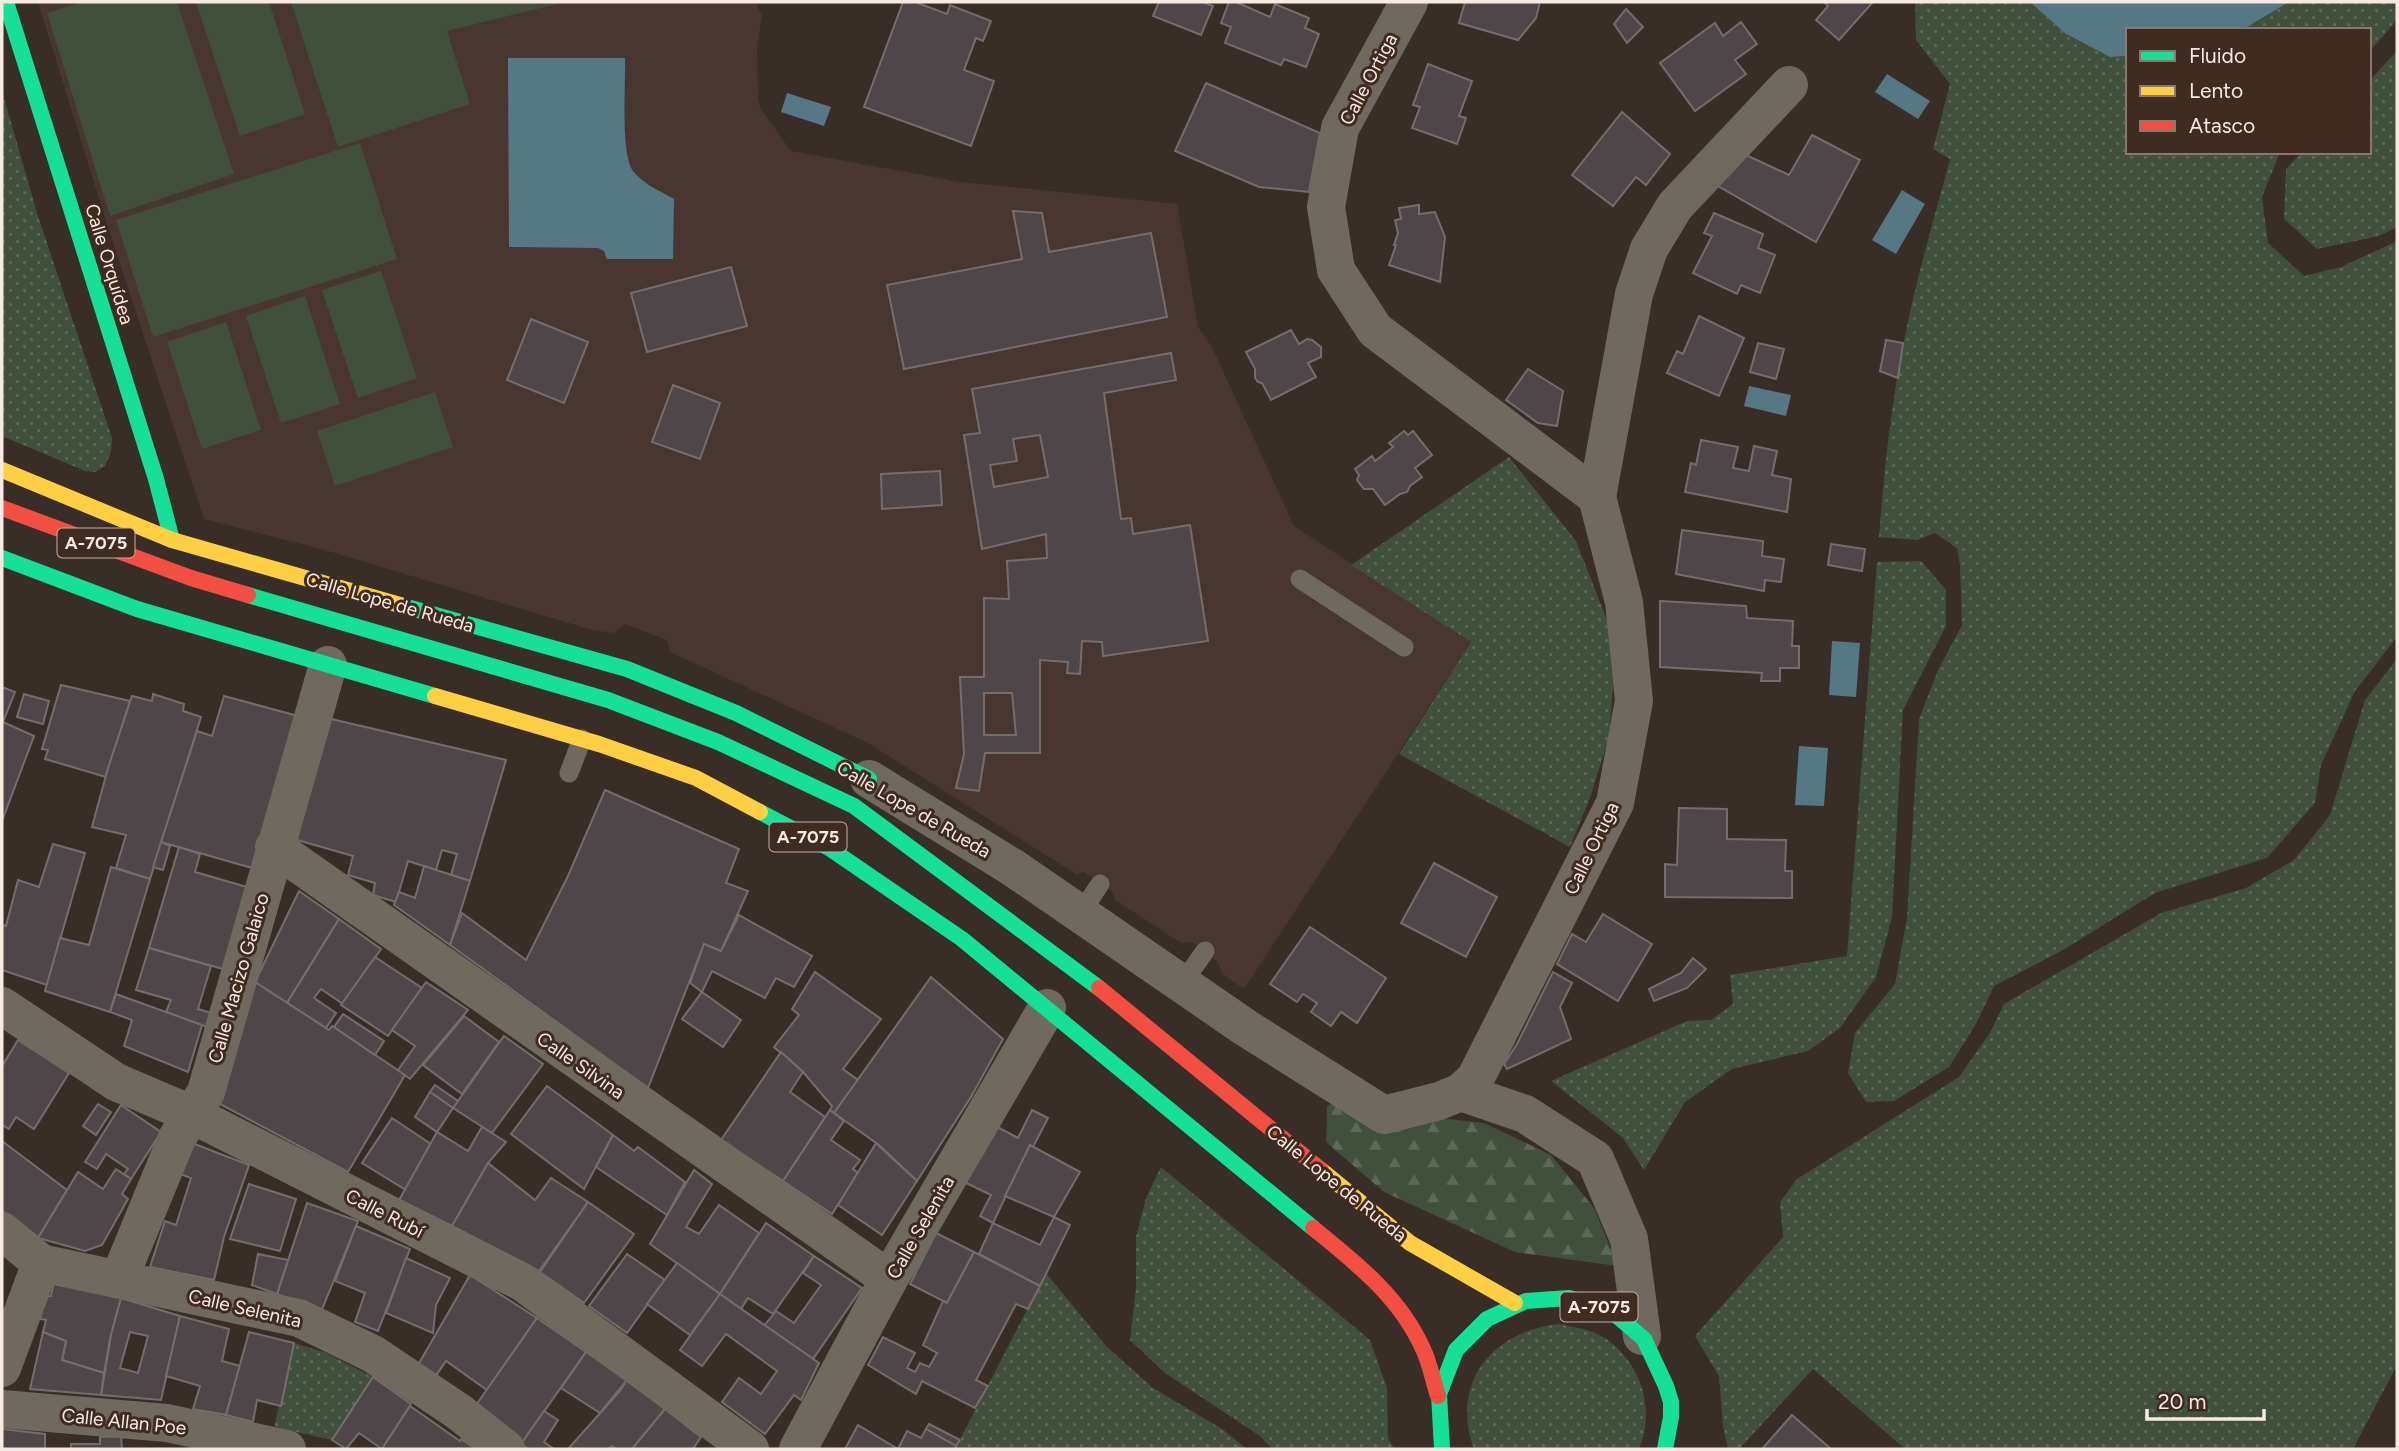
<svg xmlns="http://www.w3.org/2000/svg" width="2399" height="1451" font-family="Figtree,sans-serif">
	<defs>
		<pattern id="grass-dots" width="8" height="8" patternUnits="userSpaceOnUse" patternTransform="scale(1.75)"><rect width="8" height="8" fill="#40503d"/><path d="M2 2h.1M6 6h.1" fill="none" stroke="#5c6959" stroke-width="1.8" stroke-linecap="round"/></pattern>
		<pattern id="forest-firs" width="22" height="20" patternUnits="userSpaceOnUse" patternTransform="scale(1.75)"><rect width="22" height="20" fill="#40503d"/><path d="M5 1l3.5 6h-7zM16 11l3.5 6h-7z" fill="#5c6959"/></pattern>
	</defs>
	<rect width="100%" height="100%" fill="#392d27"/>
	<!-- education -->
	<path fill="#493631" d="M38 2H755L762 16 757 48 758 98 760 108 791 151 961 182 1177 204 1198 327 1212 347 1294 526 1471 642 1244 989 1223 974 1217 961 1192 942 1181 943 1115 900 1113 892 1084 872 1076 874 868 743 670 652 667 640 625 624 614 633 592 630 325 550 204 519 105 218Z"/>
	<!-- grass -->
	<g fill="url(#grass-dots)">
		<path d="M1915 2H2030L2066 34 2110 57 2128 56V152H2280L2262 197 2268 243 2304 276 2341 267 2397 241V637L2355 691 2321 765 2315 803 2267 858 2155 893 2063 950 1994 986 1976 1024 1949 1067 1894 1101 1866 1102 1848 1073 1855 1033 1895 984 1907 918 1919 719 1938 670 1962 625 1960 565 1957 548 1935 533 1917 540 1879 537C1884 471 1891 406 1904 341 1916 279 1934 219 1950 159L1933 149 1950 84 1916 40Z"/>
		<path d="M2289 2H2397V20L2369 52V30H2242Z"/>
		<path d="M2397 51V227L2379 236 2317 249 2284 219 2286 169 2302 152H2369V81Z"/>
		<path d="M2 91 37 213 112 438 111 452 105 466 95 472 85 471 2 436Z"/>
		<path d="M1509 457 1576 541 1607 620 1613 686 1609 737 1590 798 1570 847 1399 754 1471 642 1351 565Z"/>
		<path d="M1921 561 1946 590V626L1903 710 1892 917 1876 977 1840 1028 1808 1051 1732 1069 1685 1102 1644 1170 1623 1138 1551 1081 1687 1021 1711 1020 1733 1004 1730 975 1847 956 1877 562Z"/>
		<path d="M2397 659V1365L2353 1449H1905L1813 1369 1739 1449H1728L1723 1426 1719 1376 1695 1336 1783 1237 1780 1202 1797 1179 1959 1077 1991 1031 2004 1004 2161 913 2246 888 2294 860 2330 815 2365 700Z"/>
		<path d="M1161 1167 1370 1340 1387 1388 1388 1438 1394 1449H1272L1260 1436 1165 1373 1130 1340 1136 1288V1237L1146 1198Z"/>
		<path d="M1046 1273 1106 1346 1153 1388 1222 1429 1247 1449H955Z"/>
		<path d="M1558 1324C1574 1327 1591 1329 1605 1338 1641 1363 1656 1409 1639 1449H1474C1450 1383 1491 1332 1558 1324Z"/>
		<path d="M294 1343 324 1352 373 1377 332 1440 274 1427Z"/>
	</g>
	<!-- forest -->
	<path fill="url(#forest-firs)" d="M1340 1099 1430 1117 1484 1123 1551 1155 1594 1208 1618 1266 1515 1252 1384 1192 1326 1142 1327 1106Z"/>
	<!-- pitch -->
	<g fill="#40503d">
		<path d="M82 2H177L234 174 110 216 47 13Z"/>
		<path d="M196 2H269L305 114 240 136Z"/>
		<path d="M291 2H565L447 31 470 104 338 147Z"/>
		<path d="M360 143 397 259 153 337 116 220Z"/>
		<path d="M381 271 417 378 358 398 322 290Z"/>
		<path d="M305 296 340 404 281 423 246 316Z"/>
		<path d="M226 322 261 430 202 449 167 342Z"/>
		<path d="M435 392 453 447 335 486 317 431Z"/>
	</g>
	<!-- water -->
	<g fill="#567884">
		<path d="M2030 2H2289L2242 30H2128V56L2110 57 2066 34Z"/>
		<path d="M508 58H625C626 82 620 153 633 171 643 184 660 191 674 199L673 259H607L604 251 598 248 509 247Z"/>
		<path d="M1887 74 1930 101 1918 119 1875 92Z"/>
		<path d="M787 93 831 107 824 126 781 112Z"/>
		<path d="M1902 190 1925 204 1896 254 1872 240Z"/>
		<path d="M1749 386 1791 395 1786 416 1744 406Z"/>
		<path d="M1832 641 1860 643 1856 697 1829 695Z"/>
		<path d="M1799 746 1828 748 1824 806 1795 805Z"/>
	</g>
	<!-- building -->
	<g fill="#4f4649" stroke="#756c6e" stroke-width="2" fill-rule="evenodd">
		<path d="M903 2H915L947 14 950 5 991 21 983 41 976 38 964 70 994 81 971 146 864 107Z"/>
		<path d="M1159 2H1202L1213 6 1201 35 1153 16Z"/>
		<path d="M1229 2H1236L1270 17 1275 4 1309 18 1305 28 1319 34 1306 67 1284 59 1281 65 1225 43 1231 27 1221 23Z"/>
		<path d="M1465 2H1540L1536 18 1518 40 1459 23Z"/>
		<path d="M1824 2H1873L1839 40 1816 20 1828 6Z"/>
		<path d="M1626 9 1643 27 1627 43 1614 24Z"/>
		<path d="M1741 22 1757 44 1735 60 1746 74 1695 111 1660 63 1715 23 1723 36Z"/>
		<path d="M1428 64 1472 81 1459 116 1466 118 1457 144 1412 128 1420 107 1413 105Z"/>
		<path d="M1206 83 1320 133 1309 192 1259 187 1175 151Z"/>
		<path d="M1622 112 1670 154 1646 185 1636 177 1613 206 1572 175Z"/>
		<path d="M1812 135 1860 160 1816 242 1716 185 1744 154 1789 175Z"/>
		<path d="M1419 205V214L1435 212 1445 237 1440 282 1389 265 1396 245H1394L1398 233 1395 220 1401 219 1399 208Z"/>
		<path d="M1013 211 1042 213 1049 252 1151 233 1167 317 904 369 887 285 1022 259Z"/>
		<path d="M1714 213 1763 234 1758 248 1775 255 1760 293 1741 285 1737 294 1693 273 1712 236 1704 233Z"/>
		<path d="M731 267 747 326 647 352 631 293Z"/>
		<path d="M1699 316 1744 338 1719 396 1667 373 1677 351 1683 354Z"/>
		<path d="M531 319 588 342 564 403 507 380Z"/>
		<path d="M1291 330 1299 344 1307 339 1312 340 1321 347V357L1308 363 1316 377 1271 400 1262 383 1258 382 1255 378V369L1246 352Z"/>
		<path d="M1886 340 1903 343 1898 378 1880 371Z"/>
		<path d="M1758 343 1784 349 1776 379 1750 372Z"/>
		<path d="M1171 353 1176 380 1104 393 1121 519 1131 518 1133 534 1190 525 1208 641 1103 656 1102 642 1082 641 1080 674 1067 673 1068 662 1040 660V753H985L979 791 956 788 964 754 960 677H984V598L1009 599 1007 561 1047 558 1046 534 982 549 964 435 980 433 972 389ZM1040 435 1048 477 994 487 990 465 1017 461 1013 439ZM984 693H1012L1016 735H984Z"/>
		<path d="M1528 369 1563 391 1557 426 1538 423 1506 400Z"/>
		<path d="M673 385 720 403 700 459 652 442Z"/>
		<path d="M1404 431 1408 435 1413 431 1432 455 1415 468 1422 477 1410 486 1407 492 1400 494 1385 505 1373 489H1364L1357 480 1359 475 1355 469 1372 456 1375 461 1393 447 1389 443Z"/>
		<path d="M1701 440 1738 447 1733 468 1749 471 1754 446 1777 451 1772 475 1791 479 1787 512 1685 492 1691 463 1696 465Z"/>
		<path d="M940 471 942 505 882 509 881 474Z"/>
		<path d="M1682 530 1763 541 1762 556 1784 559 1781 582 1765 580 1764 591 1676 574Z"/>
		<path d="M1831 544 1865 549 1862 571 1828 565Z"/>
		<path d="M1660 601 1746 606 1747 618 1793 621 1792 646H1799V668H1780V681H1761L1762 673 1660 667Z"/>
		<path d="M61 685 130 701 106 777 45 759 48 750 42 749Z"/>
		<path d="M2 687 15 692 3 722 34 736 2 821Z"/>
		<path d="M24 694 49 701 43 724 17 717Z"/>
		<path d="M153 694 184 704 183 711 201 717 150 879 116 868 126 835 92 827 108 768 132 696 152 701Z"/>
		<path d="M224 696 298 716 252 868 161 842 197 731 212 736Z"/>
		<path d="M327 718 506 760 470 881 451 875 457 854 442 850 436 870 408 861 396 902 373 895 375 883 348 875 353 856 294 839Z"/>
		<path d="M605 790 739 849 726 883 748 891 721 951 704 944 648 1088 450 945 462 913 526 960 568 876Z"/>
		<path d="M1679 808 1727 809V839L1786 840 1785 871H1792V898L1665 897V864L1677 865Z"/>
		<path d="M161 842 170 846 163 870 153 867Z"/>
		<path d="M53 844 85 853 47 985 2 970V925L6 926 18 880 39 887Z"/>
		<path d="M179 847 200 854 195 872 247 887 223 969 149 948Z"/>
		<path d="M1434 863 1497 897 1466 957 1401 923Z"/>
		<path d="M424 866 470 881 450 945 394 905 399 892 415 898Z"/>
		<path d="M111 867 150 879 110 1012 45 991 60 938 89 945Z"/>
		<path d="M299 891 339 919 287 1003 255 982Z"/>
		<path d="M1603 914 1652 944 1618 1001 1557 964 1572 934 1586 942Z"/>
		<path d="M739 915 812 956 794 987 776 978 765 998 712 971 702 992 690 983 704 944 721 951Z"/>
		<path d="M339 919 381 949 343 1004 321 989 314 998 336 1013 326 1028 287 1003Z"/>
		<path d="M1310 927 1386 978 1357 1023 1341 1012 1331 1026 1311 1012 1317 1003 1303 994 1297 1002 1270 984Z"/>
		<path d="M149 948 211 966 198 1009 211 1013 207 1027 166 1012 171 1000 136 990Z"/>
		<path d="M375 957 422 988 388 1036 341 1005Z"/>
		<path d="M1693 958 1706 969 1687 988 1654 1001 1649 989 1681 973Z"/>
		<path d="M815 972 881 1019 843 1069 858 1080 834 1113 830 1110 832 1106 803 1072 774 1047 799 1015 792 1009Z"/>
		<path d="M1553 972 1572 983 1560 1007 1571 1039 1507 1069 1504 1064 1517 1044Z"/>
		<path d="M931 977 1003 1039 971 1097 917 1181 879 1145 834 1113Z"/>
		<path d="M255 982 329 1030 332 1026 334 1027 405 1075 348 1172 220 1104Z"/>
		<path d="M426 982 468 1010 410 1079 398 1070 415 1046 392 1030Z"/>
		<path d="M702 992 741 1020 723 1047 682 1019Z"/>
		<path d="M116 994 202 1025 188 1072 124 1046 132 1020 110 1012Z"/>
		<path d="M343 1014 384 1041 375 1055 334 1027Z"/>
		<path d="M464 1016 499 1042 462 1094 423 1065Z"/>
		<path d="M504 1036 543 1064 492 1133 453 1108Z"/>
		<path d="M18 1040 69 1073 34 1129 16 1117 9 1129 2 1125V1066Z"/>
		<path d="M781 1052 803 1072 790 1092 825 1117 783 1181 721 1140Z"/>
		<path d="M435 1085 458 1101 453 1108 430 1092Z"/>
		<path d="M547 1086 613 1135 584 1189 511 1134Z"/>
		<path d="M430 1092 453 1108 437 1132 415 1117Z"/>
		<path d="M98 1104 111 1112 96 1135 83 1126Z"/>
		<path d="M121 1105 161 1132 131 1179 124 1174 128 1169 106 1154 97 1169 85 1162Z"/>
		<path d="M830 1110 844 1121 831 1140 860 1160 853 1169 858 1173 832 1214 783 1181Z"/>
		<path d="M1032 1110 1048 1118 1033 1147 1030 1145 993 1223 980 1216 991 1195 962 1181 992 1124 1018 1138Z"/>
		<path d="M392 1118 431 1144 406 1190 362 1163Z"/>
		<path d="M482 1127 506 1142 488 1163 452 1226 399 1200 437 1132 468 1151Z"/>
		<path d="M613 1135 634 1151 638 1147 685 1182 667 1215 596 1167Z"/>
		<path d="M2 1141 67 1190 38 1238 2 1211Z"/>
		<path d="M192 1143 249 1165 224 1237 214 1280 150 1267 165 1221 176 1225 191 1178 180 1174Z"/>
		<path d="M876 1143 917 1181 882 1235 838 1205Z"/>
		<path d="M1030 1145 1080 1172 1054 1217 1005 1196Z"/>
		<path d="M488 1163 535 1200 551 1178 588 1202 539 1271 452 1226Z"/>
		<path d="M116 1169 131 1179 122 1194 128 1199 102 1245 85 1251 38 1238 78 1172 103 1189Z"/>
		<path d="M694 1170 712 1184 686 1227 699 1234 719 1205 759 1233 720 1294 650 1244Z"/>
		<path d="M249 1184 296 1199 280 1251 230 1239Z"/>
		<path d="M588 1202 634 1234 584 1303 540 1272Z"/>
		<path d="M307 1203 358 1221 321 1312 277 1294Z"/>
		<path d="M1054 1217 1070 1225 1040 1286 979 1254 993 1223 1040 1245Z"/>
		<path d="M766 1223 814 1256 773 1314 748 1298 741 1309 720 1294Z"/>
		<path d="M356 1226 410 1249 378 1331 355 1322 365 1293 335 1281Z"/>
		<path d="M936 1233 974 1252 947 1303 910 1284Z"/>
		<path d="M974 1252 1040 1286 1028 1309 1016 1304 976 1380 988 1386 975 1408 922 1381 916 1394 868 1365 883 1337 915 1353 907 1368 915 1372 920 1363 929 1367 937 1353 923 1345 943 1301 947 1303Z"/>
		<path d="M258 1254 288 1260 277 1294 252 1285Z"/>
		<path d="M627 1254 665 1280 627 1333 589 1306Z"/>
		<path d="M814 1256 862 1288 813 1359 764 1326 776 1311 794 1323 821 1285 803 1273Z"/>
		<path d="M406 1258 450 1278 436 1305 433 1333 386 1313Z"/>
		<path d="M677 1263 720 1294 690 1335 647 1304Z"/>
		<path d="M470 1275 537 1318 487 1390 446 1361 435 1377 418 1365Z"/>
		<path d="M54 1281 121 1298 111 1335 104 1373 62 1360 66 1341 43 1332 46 1320 40 1319 46 1296H51Z"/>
		<path d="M720 1294 819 1363 801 1400 794 1395 765 1434 722 1402 739 1378 761 1394 777 1371 726 1334 702 1366 680 1350Z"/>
		<path d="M121 1298 180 1316 161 1400 101 1395 111 1335ZM130 1332 148 1336 138 1373 120 1368Z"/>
		<path d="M180 1316 229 1329 222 1361 240 1366 226 1415 193 1409 200 1386 166 1376Z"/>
		<path d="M537 1318 586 1352 521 1444 474 1408Z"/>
		<path d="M43 1332 66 1341 62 1360 104 1373 101 1395 30 1389Z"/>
		<path d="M249 1332 294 1343 281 1406 257 1400 253 1422 226 1415Z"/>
		<path d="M586 1352 627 1380 600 1413 561 1388Z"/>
		<path d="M373 1377 411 1404 382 1449 359 1433 346 1449 332 1440Z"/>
		<path d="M627 1380 665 1409 658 1418 632 1449H616L612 1446 609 1449H568L620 1391Z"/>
		<path d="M410 1406 460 1441 461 1439 473 1447 472 1449H382Z"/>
		<path d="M665 1409 701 1437 693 1449H632Z"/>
		<path d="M544 1411 558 1420 544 1442 554 1449H528L521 1444Z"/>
		<path d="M1792 1415 1831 1449H1762Z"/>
		<path d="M929 1424 960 1440 956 1446 926 1429Z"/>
		<path d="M858 1425 898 1449 907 1431 921 1438 926 1429 956 1446 955 1449H845Z"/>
		<path d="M2 1429 45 1434V1449H2Z"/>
		<path d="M121 1436 122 1449H71V1444H100V1437Z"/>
	</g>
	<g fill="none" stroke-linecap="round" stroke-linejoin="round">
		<!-- lane -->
		<g stroke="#6f695f" stroke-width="19">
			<path d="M1300 579 1404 647"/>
			<path d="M569 773 582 739"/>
			<path d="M1080 914 1100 884"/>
			<path d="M1182 984 1205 951"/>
		</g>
		<!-- street -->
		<g stroke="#6f695f" stroke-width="38">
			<path d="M1409 2 1340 128 1326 207 1336 270 1375 330 1597 497 1624 602 1634 701 1615 803 1475 1079 1461 1092"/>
			<path d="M1597 497 1634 294 1649 249 1675 206 1789 85"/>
			<path d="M869 779 1012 867 1246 1028 1384 1115 1439 1101 1461 1092 1525 1114 1595 1159 1629 1239 1642 1336"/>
			<path d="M274 847 889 1279"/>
			<path d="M2 1006 116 1082 191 1114 522 1282 750 1449"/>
			<path d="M2 1231 41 1263 299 1318 373 1354 459 1412 506 1449"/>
			<path d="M119 1279 177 1138 206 1092 328 665"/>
			<path d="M2 1368 41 1263"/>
			<path d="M2 1409 167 1423 287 1449"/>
			<path d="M798 1449 889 1279 1047 1008"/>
		</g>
		<!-- fast -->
		<g stroke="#16e098" stroke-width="16">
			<path d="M6 2 156 479 172 540"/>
			<path d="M2 558 137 609 435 696"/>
			<path d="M248 595 608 700 718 742 854 806 1099 988"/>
			<path d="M400 605 627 669 736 713 869 779"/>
			<path d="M760 812 829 848 962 939 1313 1228"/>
			<path d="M1442 1449 1439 1394 1456 1350 1487 1319 1526 1301 1569 1298 1610 1310 1644 1339 1666 1386 1671 1402V1417L1665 1449"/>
		</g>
		<!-- slow -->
		<g stroke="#ffcf43" stroke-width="16">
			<path d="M2 470 172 540 400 605"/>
			<path d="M435 696 599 744 696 778 760 812"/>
			<path d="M1321 1170 1410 1243 1515 1303"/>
		</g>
		<!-- jam -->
		<g stroke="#f24e42" stroke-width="16">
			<path d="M2 508 191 578 248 595"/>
			<path d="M1099 988 1321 1170"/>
			<path d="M1313 1228C1356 1263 1400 1297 1423 1349 1430 1363 1433 1381 1438 1396"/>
		</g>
	</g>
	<g text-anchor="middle" stroke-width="6" stroke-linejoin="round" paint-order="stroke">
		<!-- shield labels -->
		<g fill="#402b20" stroke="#c1b0a8" stroke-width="2">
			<rect x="57.5" y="528.5" width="77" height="29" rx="5"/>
			<rect x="769.5" y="822.5" width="77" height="29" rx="5"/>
			<rect x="1560.5" y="1292.5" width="77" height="29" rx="5"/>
		</g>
		<g font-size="18" font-weight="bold" fill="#f8e9e2">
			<text x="96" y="549">A-7075</text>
			<text x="808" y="843">A-7075</text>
			<text x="1599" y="1313">A-7075</text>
		</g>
		<!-- street labels -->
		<g font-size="19" fill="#f8e9e2" stroke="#402b20">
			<text transform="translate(1368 79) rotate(-62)" y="7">Calle Ortiga</text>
			<text transform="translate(110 264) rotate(73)" y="7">Calle Orquídea</text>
			<text transform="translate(390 602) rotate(16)" y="7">Calle Lope de Rueda</text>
			<text transform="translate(914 809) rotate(30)" y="7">Calle Lope de Rueda</text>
			<text transform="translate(1591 848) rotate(-64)" y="7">Calle Ortiga</text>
			<text transform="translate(238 978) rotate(-74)" y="7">Calle Macizo Galaico</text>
			<text transform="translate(581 1065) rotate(35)" y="7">Calle Silvina</text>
			<text transform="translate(1337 1183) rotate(39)" y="7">Calle Lope de Rueda</text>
			<text transform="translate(385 1213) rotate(27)" y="7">Calle Rubí</text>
			<text transform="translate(920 1227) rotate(-60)" y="7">Calle Selenita</text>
			<text transform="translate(245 1308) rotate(13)" y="7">Calle Selenita</text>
			<text transform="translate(124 1421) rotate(6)" y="7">Calle Allan Poe</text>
		</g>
	</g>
	<!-- border -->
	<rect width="2399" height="1451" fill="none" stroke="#f8e9e2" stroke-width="7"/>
	<!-- legend -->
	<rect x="2126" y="28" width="245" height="126" fill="#402b20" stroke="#8a776e" stroke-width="2"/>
	<rect x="2140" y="51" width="35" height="10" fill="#16e098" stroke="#8a776e" stroke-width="2"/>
	<text x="2189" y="63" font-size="21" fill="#f8e9e2">Fluido</text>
	<rect x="2140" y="86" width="35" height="10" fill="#ffcf43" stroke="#8a776e" stroke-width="2"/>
	<text x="2189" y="98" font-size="21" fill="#f8e9e2">Lento</text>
	<rect x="2140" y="121" width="35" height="10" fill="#f24e42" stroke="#8a776e" stroke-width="2"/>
	<text x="2189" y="133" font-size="21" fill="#f8e9e2">Atasco</text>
	<!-- scale -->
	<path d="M2147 1409v10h117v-10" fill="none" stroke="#f8e9e2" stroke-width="3.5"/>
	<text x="2158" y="1409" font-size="21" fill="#f8e9e2" stroke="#402b20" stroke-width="5" paint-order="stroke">20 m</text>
</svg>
